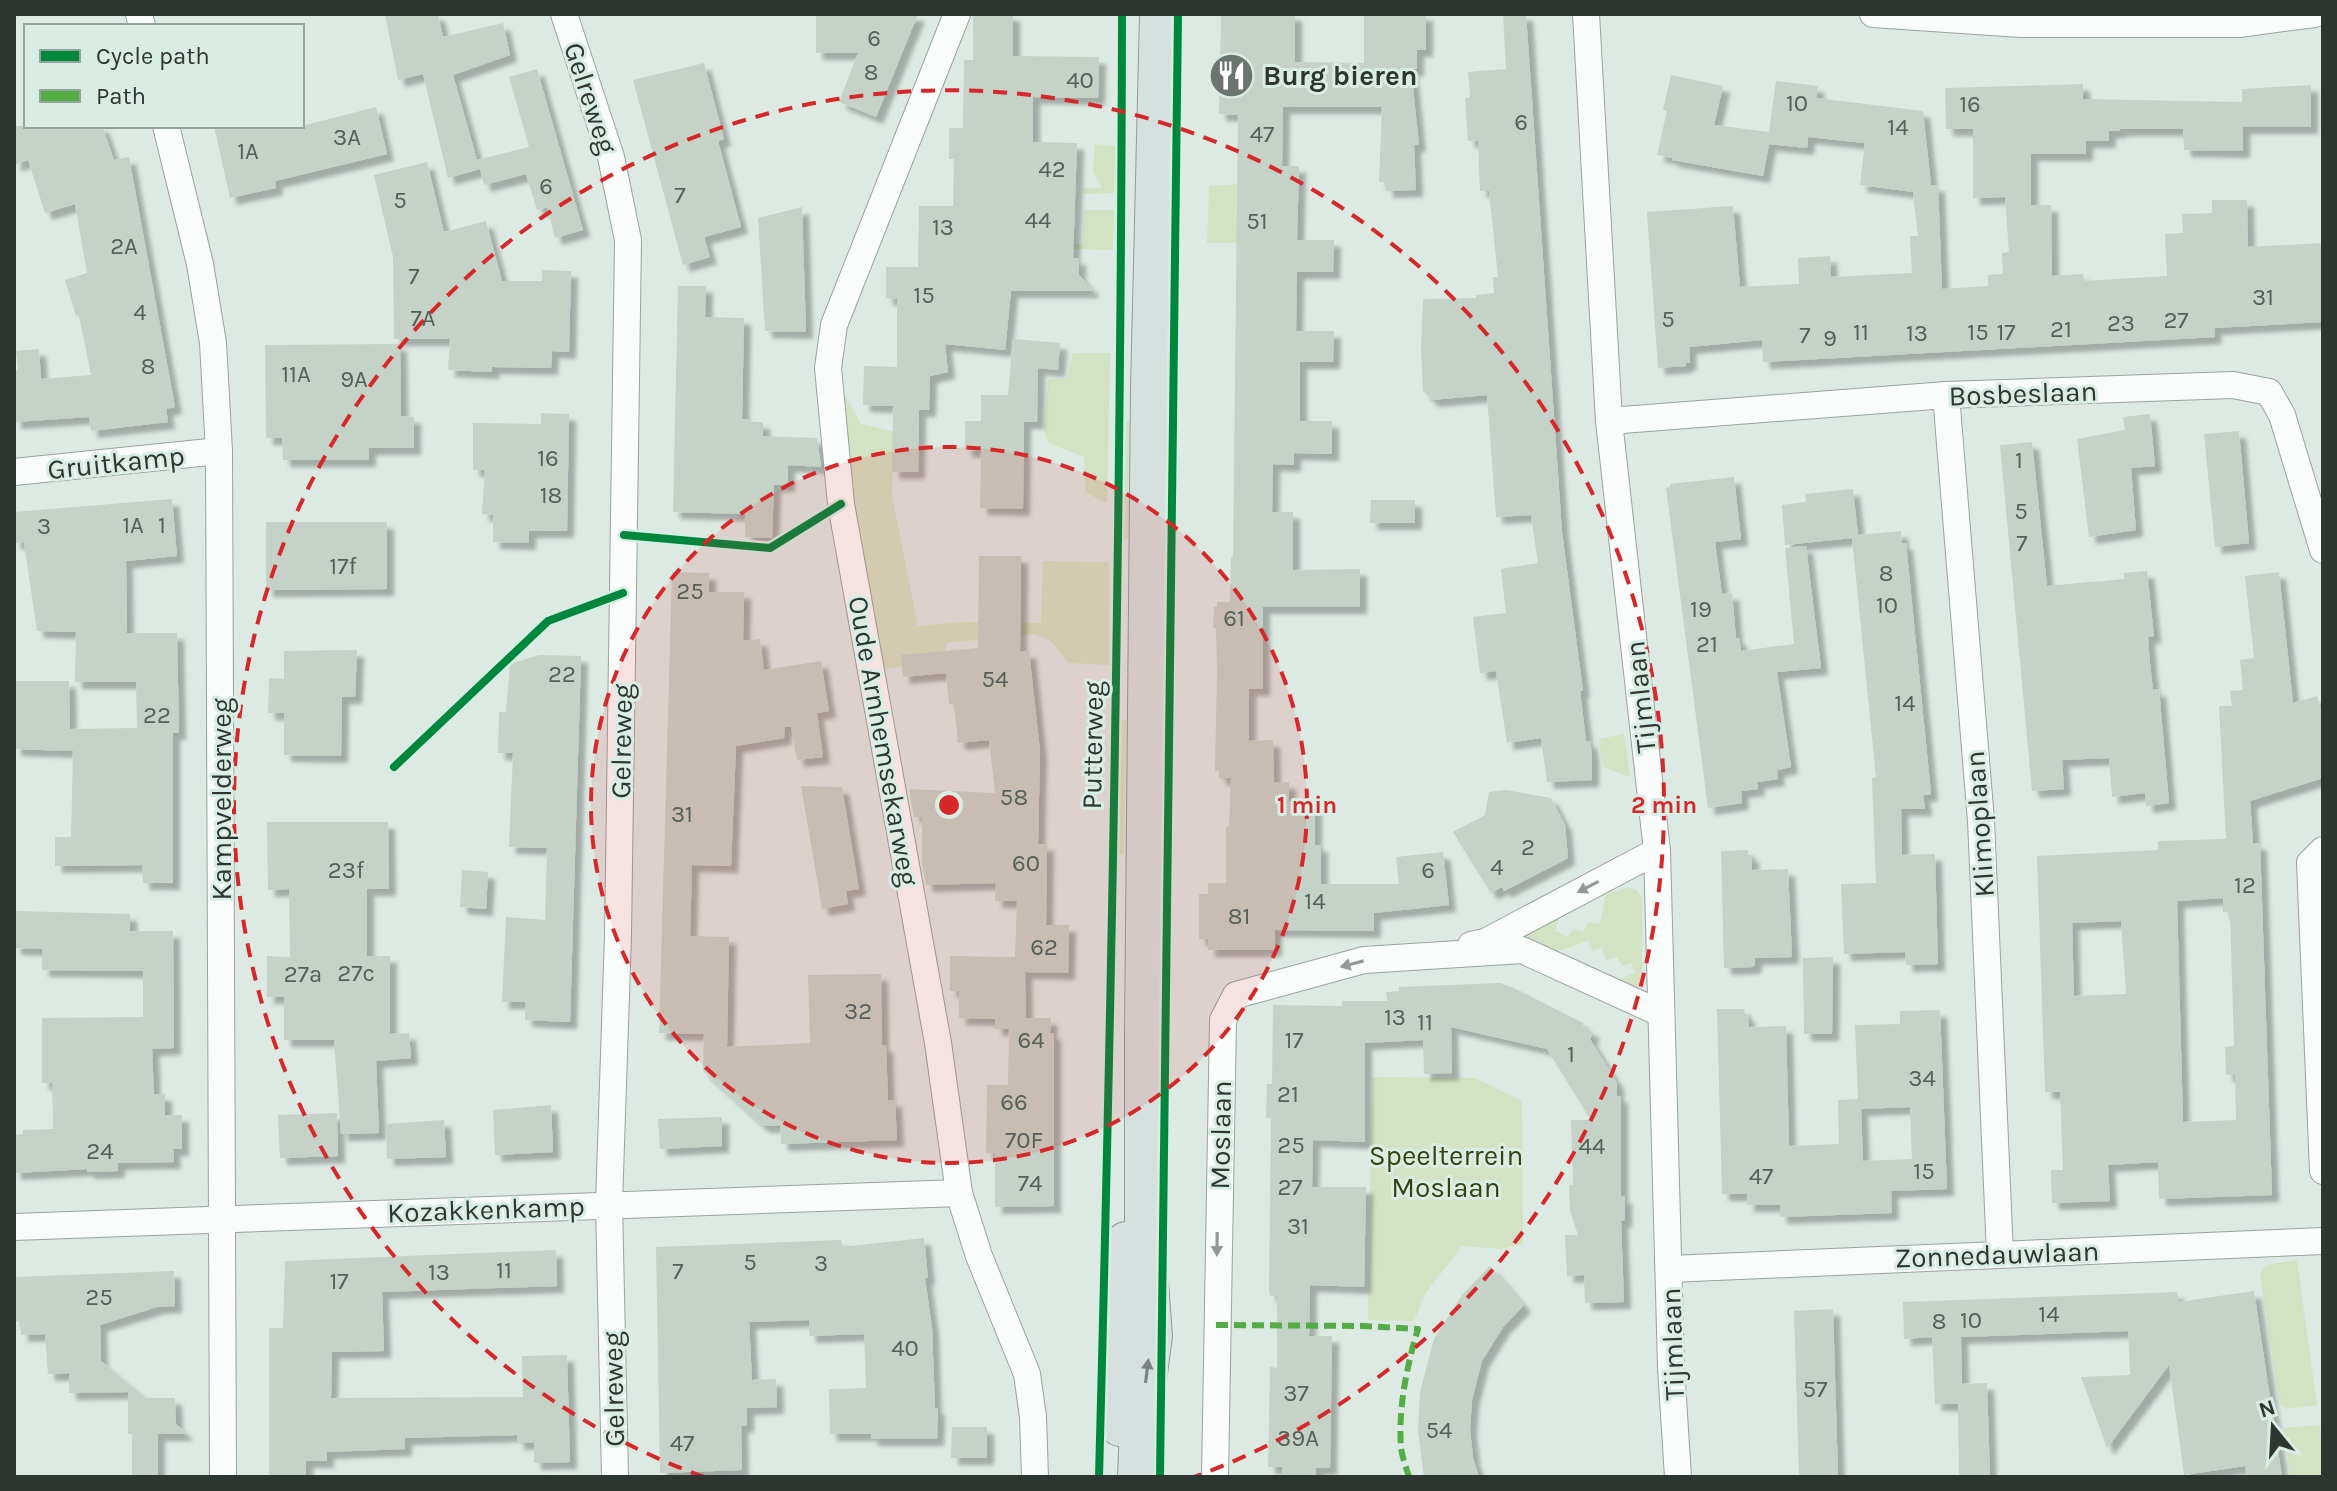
<svg xmlns="http://www.w3.org/2000/svg" width="2337" height="1491" font-family="Karla,sans-serif">
	<defs>
		<filter id="shadow"><feDropShadow dx="7" dy="7" stdDeviation="2" flood-color="#0004"/></filter>
	</defs>
	<rect width="100%" height="100%" fill="#dde9e3"/>
	<!-- green -->
	<g fill="#d2e2c2">
		<path d="M1095 144 1115 146 1114 193 1083 194V188H1102L1093 171Z"/>
		<path d="M1240 184 1237 243H1207L1209 186Z"/>
		<path d="M1084 210H1114L1113 250 993 247 999 242 1083 244Z"/>
		<path d="M1073 353H1110L1107 503 1086 493 1084 457 1049 443 1044 431 1048 379H1067Z"/>
		<path d="M844 393 861 424 895 432 892 495 918 626 966 622 1041 623 1043 561 1109 562V665L1068 663 1051 641 1034 634 946 643 945 662 879 669 841 447Z"/>
		<path d="M1123 422H1130L1129 539H1122Z"/>
		<path d="M1120 720H1127L1124 855H1117Z"/>
		<path d="M1624 734 1630 777 1603 767 1599 739Z"/>
		<path d="M1628 887 1636 890 1642 897V986L1634 989 1615 981 1635 973 1631 963 1622 966 1617 957 1606 960 1602 948 1592 951 1588 941 1555 952 1521 941 1520 932 1561 913 1555 931 1568 937 1573 929 1583 932 1588 922 1600 924 1606 895Z"/>
		<path d="M1372 1077 1475 1078 1522 1101 1523 1244 1501 1249 1462 1246 1425 1294 1414 1321 1368 1320Z"/>
		<path d="M2297 1260 2317 1405 2286 1409 2280 1404 2260 1274 2265 1265Z"/>
		<path d="M2320 1425 2323 1477H2291L2284 1428Z"/>
	</g>
	<!-- building -->
	<g fill="#c5d2c7" fill-rule="evenodd" filter="url(#shadow)">
		<path d="M385 14H438L443 37 503 23 510 55 453 75 479 167 477 160 529 147 509 77 537 69 583 230 555 238 547 207 537 210 526 174 484 185 480 169 448 178 423 74 398 80Z"/>
		<path d="M816 14H918L876 117 839 102 858 53H816Z"/>
		<path d="M1013 14V56L1099 57 1098 98 1033 97V142L1077 143 1073 258H1079V275L1093 291H1011L1005 350 945 344 948 372 930 376 929 410H919L918 472H892L893 406 863 405 864 366 897 367V299L886 298V267H918L919 206H953L954 159H949V128H963L964 60H973V15Z"/>
		<path d="M1221 14H1295V62L1364 63V14H1426V50H1417V69H1411L1419 145H1414L1416 190 1386 191V182H1379L1382 107H1283L1282 166H1299L1297 240H1334L1333 272H1297L1296 331H1334L1333 362H1300V421H1332V454L1294 453V465L1273 464 1272 512H1293V570L1360 569V607H1263V689H1249V741L1273 740 1274 783 1289 782V802L1315 801V845H1321V884H1399L1396 857 1443 852 1449 905 1374 913V931L1275 930V950H1208V939H1199V894H1208V883H1226V827H1229L1231 778H1219V771H1215L1217 673 1216 629 1213 627 1214 607H1217V602H1230L1231 557H1233L1238 115 1219 114Z"/>
		<path d="M1503 14H1526L1562 532 1583 691H1580L1586 741H1590L1592 755V780L1547 782 1541 738 1507 743 1496 671 1480 673 1473 617 1506 613 1501 569 1538 563 1531 515 1496 517 1487 395 1432 400 1423 391 1421 348 1423 299 1476 298V295L1494 293 1493 277H1498L1489 191H1480L1478 140 1468 141 1465 98 1470 97 1468 72 1506 69Z"/>
		<path d="M704 63 724 139 718 141 741 227 704 237 710 257 683 265 633 80Z"/>
		<path d="M1671 75 1723 86 1714 125 1769 132 1776 81 1818 86 1816 98 1923 111 1931 185H1938L1942 289 1988 286V275L2003 274 2002 253 2009 252 2005 197 1973 198V129H1946L1945 88 2083 84V99L2242 102V89L2311 85V127H2243V151L2184 150 2183 129H2120V131H2109V141H2086V154H2031V205H2051L2052 276 2083 274 2084 281 2167 276 2165 234 2183 233 2182 214 2212 213V200H2247L2248 247 2323 243V322L2214 328 2215 337 1763 362 1762 340 1689 347 1690 363H1686V366L1658 368 1647 212 1733 206 1740 287 1799 284 1798 258 1830 256 1831 277 1912 273 1910 236H1918L1913 192 1860 185 1865 143 1808 137 1807 148 1769 144 1763 176 1672 160V158L1657 155 1667 111 1663 110Z"/>
		<path d="M376 107 387 154 275 181 276 188 230 198 214 126H302Z"/>
		<path d="M14 126H102L114 160 129 157 175 407 166 409 168 422 91 431 89 417 14 422V373L18 369 16 351 39 349 41 379 91 375 79 315 76 316 65 280 87 273 75 204 45 213 28 160 14 165Z"/>
		<path d="M427 162 444 232 486 221 502 281H542V270L571 271 569 352 552 351 551 368 492 367V372L448 370 450 339H394L393 257 374 175Z"/>
		<path d="M802 207 806 332 765 331 758 218Z"/>
		<path d="M678 286H706L705 317 744 318 742 419H751V422H763V436L817 438 821 467 788 465V485H774L772 538 745 537V514L673 512Z"/>
		<path d="M1013 339 1060 343 1058 370 1038 368 1037 422H1024L1023 509 980 508 981 451 965 450V421H981V395H1008Z"/>
		<path d="M400 344 401 416 414 417V448H369V460H283L282 438H266L265 345Z"/>
		<path d="M541 413 569 414 567 531H529V543L493 542V515L482 514 485 470H473V423L541 424Z"/>
		<path d="M2150 414 2155 466 2131 468 2136 530 2089 537 2077 439 2125 430 2123 417Z"/>
		<path d="M2239 431 2249 543 2215 547 2204 434Z"/>
		<path d="M2032 442 2047 586 2124 579V573L2147 571 2154 636 2148 637 2150 664 2153 690 2159 689 2169 803 2146 806 2145 793 2112 797 2109 758 2062 760 2064 789 2032 791 2000 445Z"/>
		<path d="M1734 477 1741 539 1715 542 1722 594 1732 593 1736 638H1739L1741 651 1794 644 1785 548 1806 546 1821 668 1777 672 1791 767 1777 770 1778 779 1757 782 1758 789 1741 791 1742 803 1708 808 1666 488 1670 487V484Z"/>
		<path d="M1853 489 1858 535 1901 531 1902 543H1906L1931 794 1923 795 1925 809H1901L1902 855 1935 854 1938 964 1906 965 1905 952 1844 954 1841 884 1876 883 1872 778 1876 777 1852 538 1785 545 1782 505 1806 502 1805 494Z"/>
		<path d="M172 499 177 556 126 561 127 633H177L179 733H173V883H143L142 865 55 866V837H71L73 751 14 749V681H69L70 729 137 728 136 682H75L76 632 37 631 24 542 14 543V512Z"/>
		<path d="M1371 500H1415V523H1370Z"/>
		<path d="M266 522H387V589L266 590Z"/>
		<path d="M979 556H1021L1020 652 1029 651 1040 751 1038 844H1047L1046 925H1069L1068 973 1025 972 1026 1018H1051L1050 1033H1054V1206L995 1207V1153H986L987 1085H1008L1009 1029H995V1019L959 1018V991H950V956L1015 957 1017 901H995L996 883 926 885 922 863V817H914L910 795V789L995 793 989 740 958 743 954 704H949L946 673 903 677 901 655 978 648Z"/>
		<path d="M672 572 709 573V592H744L743 641 760 639 764 670 821 661 829 711 817 713 823 757 797 760 791 727H785L784 738 736 746 731 866 692 865 690 936 729 937 727 1047 810 1043 808 975 881 974 882 1045H886L888 1100H895L897 1140 781 1144 780 1125 763 1126 703 1071 704 1034 659 1033Z"/>
		<path d="M2279 572 2293 703 2317 696 2323 717V778L2250 801 2253 843H2260L2272 1195 2159 1199 2158 1162 2108 1165 2110 1201 2052 1203 2051 1170H2063L2060 1092H2045L2037 856 2158 850V841L2226 839 2219 706H2232L2230 691 2243 690 2240 660 2254 658 2245 576ZM2223 898V912H2230L2234 1046 2225 1047 2226 1075 2235 1074 2236 1120 2183 1122 2177 901ZM2121 921 2126 994 2074 996 2072 923Z"/>
		<path d="M357 650 355 697H342L341 756 284 755V713H268L269 678 284 679V651Z"/>
		<path d="M539 655 581 656 570 1022 525 1020V1002H502L506 917 545 920 547 848 509 847 513 753H498L499 712H506L510 664Z"/>
		<path d="M801 786 842 787 859 889 846 891 848 904 822 909Z"/>
		<path d="M1506 790 1551 798 1565 825 1568 858 1504 891 1502 887 1491 893 1453 832 1485 815 1489 792Z"/>
		<path d="M267 822H388L389 889H367V956H390V1034L409 1033 411 1058 376 1061 379 1133 341 1134 334 1040H284V997H267V956L290 957 289 889 268 890Z"/>
		<path d="M1748 850V855H1752V870L1788 869 1792 957 1755 958V965L1752 967 1724 968 1721 851Z"/>
		<path d="M462 870 488 872 486 909 460 907Z"/>
		<path d="M14 911 130 914V931H173L174 1048 152 1049 154 1094H165V1115H182V1149H173L174 1162 118 1163V1171L87 1172V1169L14 1173V1135L23 1134V1130L53 1129 52 1083H42V1018L143 1017V971L42 970V949L14 948Z"/>
		<path d="M1833 957 1832 1034H1804L1803 958Z"/>
		<path d="M1500 983 1514 988 1583 1023 1582 1026 1593 1032 1590 1039 1617 1083V1096H1621V1197L1625 1196V1220L1621 1221 1624 1302 1585 1303 1584 1275 1567 1276 1565 1235H1578L1570 1211 1569 1185H1573L1571 1120H1591L1547 1049 1451 1027 1452 1073 1424 1074 1423 1040 1365 1043V1142L1313 1140 1312 1187H1366L1364 1287 1310 1285 1309 1336H1332L1330 1468H1316V1477H1282V1467H1268L1270 1367 1277 1368V1296H1270L1269 1290 1271 1118H1266L1267 1084H1272L1273 1005 1342 1006V1001H1387L1386 992 1399 991V987Z"/>
		<path d="M1717 1009H1744L1745 1015H1748L1749 1027 1786 1026 1789 1146 1839 1144 1838 1100 1858 1099 1855 1025 1900 1024V1011L1940 1010 1947 1189 1891 1191 1892 1213 1780 1217V1205H1747V1194H1722ZM1910 1107 1912 1159 1863 1161 1861 1109Z"/>
		<path d="M551 1105 553 1152 495 1155 493 1110Z"/>
		<path d="M337 1113 338 1156 280 1158 278 1115Z"/>
		<path d="M722 1117V1146L660 1149 658 1119Z"/>
		<path d="M444 1120 446 1157 387 1159 386 1124Z"/>
		<path d="M924 1238 928 1278H925L932 1328 935 1408H938L937 1439H871V1434H830L829 1389 866 1388 864 1334 809 1336V1320L749 1322 752 1380 776 1379 777 1407 747 1408V1425L741 1426 742 1470 660 1473 656 1247 841 1240 842 1247Z"/>
		<path d="M556 1250 557 1286 382 1292 384 1351 332 1352 331 1398 523 1397 522 1356 567 1355 570 1462 534 1463V1442L517 1443V1435L405 1438V1449L327 1452V1461H306V1477H269V1328H283L285 1261Z"/>
		<path d="M1490 1266 1524 1305 1503 1327 1482 1361 1472 1400 1470 1429 1473 1458 1479 1477H1424L1418 1431 1420 1392 1434 1339 1462 1295Z"/>
		<path d="M174 1271 175 1306 157 1307 100 1325 101 1361 148 1400V1398H175L176 1424 187 1434H158V1477H132V1434H128V1392L69 1393V1373L48 1374 45 1334 21 1335V1321H14V1277Z"/>
		<path d="M2254 1291 2282 1477H2247L2245 1466 2184 1475 2169 1365 2107 1448 2081 1377 2130 1375 2128 1331 1961 1337 1962 1384 1987 1383 1990 1477H1959L1958 1404H1935L1932 1337 1904 1339 1903 1302 2177 1292 2178 1302Z"/>
		<path d="M1833 1309 1838 1477H1799L1794 1311Z"/>
		<path d="M952 1427H987V1458H951Z"/>
	</g>
	<g fill="none" stroke-linecap="round" stroke-linejoin="round">
		<defs>
			<g id="street">
				<path d="M139 14 142 26"/>
				<path d="M564 14 611 157 628 240 618 935 609 1204 615 1477"/>
				<path d="M957 14 834 325 828 368 841 504 938 1043 959 1193 979 1256 1027 1374 1033 1417 1035 1477"/>
				<path d="M1586 14 1609 421 1657 851 1671 1367 1678 1477"/>
				<path d="M1873 14 2021 24H2239L2314 14"/>
				<path d="M166 126 200 264 213 343 219 451 223 1477"/>
				<path d="M1946 395 1981 821 2000 1254"/>
				<path d="M1609 421 1946 395 2233 385 2269 392 2282 415 2323 550"/>
				<path d="M14 472 219 451"/>
				<path d="M2323 850 2310 863 2323 1171"/>
				<path d="M1471 945 1485 942 1657 851"/>
				<path d="M14 1227 959 1193"/>
				<path d="M1670 1269 2323 1241"/>
				<path d="M1215 1477 1223 1020 1236 995 1364 960 1522 950 1660 1013"/>
			</g>
			<g id="primary">
				<path d="M1120 1426 1118 1330 1126 1242"/>
				<path d="M1138 1477 1140 1424 1152 1336 1145 1243V1036L1151 388 1160 14"/>
			</g>
		</defs>
		<!-- street casing -->
		<use href="#street" stroke="#99a39e" stroke-width="28"/>
		<!-- primary casing -->
		<use href="#primary" stroke="#899e99" stroke-width="42"/>
		<!-- street -->
		<use href="#street" stroke="#fafcfb" stroke-width="26"/>
		<!-- primary -->
		<use href="#primary" stroke="#d5e0df" stroke-width="40"/>
		<!-- quiet -->
		<path stroke="#54ac45" stroke-width="6" stroke-dasharray="12 6" stroke-linecap="butt" d="M1216 1325 1363 1326 1418 1329C1407 1365 1398 1409 1401 1447 1402 1457 1406 1467 1409 1477"/>
		<defs>
			<g id="cycleway">
				<path d="M624 535 770 548 841 504"/>
				<path d="M394 767 548 621 623 593"/>
				<path d="M1099 1477C1112 989 1121 502 1122 14"/>
				<path d="M1160 1477 1178 14"/>
			</g>
		</defs>
		<!-- cycleway casing -->
		<use href="#cycleway" stroke="#d8eee4" stroke-width="13"/>
		<!-- cycleway -->
		<use href="#cycleway" stroke="#00873e" stroke-width="8"/>
	</g>
	<!-- one-way arrows -->
	<defs><path id="oneway-solid" d="M-6-.8H1V-3.2L6.5 0L1 3.2V.8H-6Z" transform="scale(2)"/></defs>
	<g fill="#949996">
		<use href="#oneway-solid" transform="translate(1588 887) rotate(152)"/>
		<use href="#oneway-solid" transform="translate(1352 964) rotate(165)"/>
		<use href="#oneway-solid" transform="translate(1217 1244) rotate(91)"/>
	</g>
	<use fill="#798280" href="#oneway-solid" transform="translate(1147 1371) rotate(-83)"/>
	<!-- distance rings -->
	<circle cx="949" cy="805" r="358" fill="#d62828" fill-opacity=".12"/>
	<g fill="none" stroke="#d62828" stroke-width="4" stroke-dasharray="14 10">
		<circle cx="949" cy="805" r="358"/>
		<path d="M704 1477A715 715 0 1 1 1194 1477"/>
	</g>
	<!-- icons -->
	<defs>
		<symbol id="restaurant-disc" viewBox="-11 -11 22 22"><circle r="9.5" fill="#6b7570" stroke="#d8eee4"/><path d="M-5-6h1v4h1v-4h1v4h1v-4h1v5L-1.5 .5V6h-2V.5L-5-1ZM5-6V6H3V1.5H1.5Q1.5-4 5-6Z" fill="#fff"/></symbol>
	</defs>
	<g fill-rule="evenodd">
		<use href="#restaurant-disc" x="1206" y="50" width="51" height="51"/>
	</g>
	<g text-anchor="middle" stroke-width="6" stroke-linejoin="round" paint-order="stroke">
		<!-- number labels -->
		<g font-size="24" fill="#56605a">
			<text x="874" y="46">6</text>
			<text x="871" y="80">8</text>
			<text x="1080" y="88">40</text>
			<text x="1797" y="111">10</text>
			<text x="1970" y="112">16</text>
			<text x="1521" y="130">6</text>
			<text x="1898" y="135">14</text>
			<text x="1262" y="142">47</text>
			<text x="347" y="145">3A</text>
			<text x="248" y="159">1A</text>
			<text x="1052" y="177">42</text>
			<text x="546" y="194">6</text>
			<text x="680" y="203">7</text>
			<text x="400" y="208">5</text>
			<text x="1038" y="228">44</text>
			<text x="1257" y="229">51</text>
			<text x="943" y="235">13</text>
			<text x="124" y="254">2A</text>
			<text x="414" y="284">7</text>
			<text x="924" y="303">15</text>
			<text x="2263" y="305">31</text>
			<text x="140" y="320">4</text>
			<text x="423" y="326">7A</text>
			<text x="1668" y="327">5</text>
			<text x="2176" y="328">27</text>
			<text x="2121" y="331">23</text>
			<text x="2061" y="337">21</text>
			<text x="1861" y="340">11</text>
			<text x="1978" y="340">15</text>
			<text x="2006" y="340">17</text>
			<text x="1917" y="341">13</text>
			<text x="1805" y="343">7</text>
			<text x="1830" y="346">9</text>
			<text x="148" y="374">8</text>
			<text x="296" y="382">11A</text>
			<text x="354" y="387">9A</text>
			<text x="548" y="466">16</text>
			<text x="2019" y="468">1</text>
			<text x="551" y="503">18</text>
			<text x="2021" y="519">5</text>
			<text x="133" y="533">1A</text>
			<text x="162" y="533">1</text>
			<text x="44" y="534">3</text>
			<text x="2022" y="551">7</text>
			<text x="343" y="574">17f</text>
			<text x="1886" y="581">8</text>
			<text x="690" y="599">25</text>
			<text x="1887" y="613">10</text>
			<text x="1701" y="617">19</text>
			<text x="1234" y="626">61</text>
			<text x="1707" y="652">21</text>
			<text x="562" y="682">22</text>
			<text x="995" y="687">54</text>
			<text x="1905" y="711">14</text>
			<text x="157" y="723">22</text>
			<text x="1014" y="805">58</text>
			<text x="682" y="822">31</text>
			<text x="1528" y="855">2</text>
			<text x="1026" y="871">60</text>
			<text x="1497" y="875">4</text>
			<text x="346" y="878">23f</text>
			<text x="1428" y="878">6</text>
			<text x="2245" y="893">12</text>
			<text x="1315" y="909">14</text>
			<text x="1239" y="924">81</text>
			<text x="1044" y="955">62</text>
			<text x="356" y="981">27c</text>
			<text x="303" y="982">27a</text>
			<text x="858" y="1019">32</text>
			<text x="1395" y="1025">13</text>
			<text x="1425" y="1030">11</text>
			<text x="1031" y="1048">64</text>
			<text x="1294" y="1048">17</text>
			<text x="1571" y="1062">1</text>
			<text x="1922" y="1086">34</text>
			<text x="1288" y="1102">21</text>
			<text x="1014" y="1110">66</text>
			<text x="1024" y="1148">70F</text>
			<text x="1291" y="1153">25</text>
			<text x="1592" y="1154">44</text>
			<text x="100" y="1159">24</text>
			<text x="1924" y="1179">15</text>
			<text x="1761" y="1184">47</text>
			<text x="1030" y="1191">74</text>
			<text x="1290" y="1195">27</text>
			<text x="1298" y="1234">31</text>
			<text x="750" y="1270">5</text>
			<text x="821" y="1271">3</text>
			<text x="504" y="1278">11</text>
			<text x="678" y="1279">7</text>
			<text x="439" y="1280">13</text>
			<text x="339" y="1289">17</text>
			<text x="99" y="1305">25</text>
			<text x="2049" y="1322">14</text>
			<text x="1971" y="1328">10</text>
			<text x="1939" y="1329">8</text>
			<text x="905" y="1356">40</text>
			<text x="1815" y="1397">57</text>
			<text x="1296" y="1401">37</text>
			<text x="1439" y="1438">54</text>
			<text x="1298" y="1446">39A</text>
			<text x="682" y="1451">47</text>
		</g>
		<!-- poi labels -->
		<g font-size="28" font-weight="bold" fill="#2e3632" stroke="#d8eee4" text-anchor="start">
			<text x="1263" y="85">Burg bieren</text>
		</g>
		<!-- street labels -->
		<g font-size="28" fill="#2e3632" stroke="#d8eee4">
			<text transform="translate(591 98) rotate(72)" y="10">Gelreweg</text>
			<text transform="translate(2023 393) rotate(-2)" y="10">Bosbeslaan</text>
			<text transform="translate(116 462) rotate(-6)" y="10">Gruitkamp</text>
			<text transform="translate(1640 697) rotate(-96)" y="10">Tijmlaan</text>
			<text transform="translate(621 741) rotate(-89)" y="10">Gelreweg</text>
			<text transform="translate(884 741) rotate(80)" y="10">Oude Arnhemsekarweg</text>
			<text transform="translate(1092 745) rotate(-89)" y="10">Putterweg</text>
			<text transform="translate(221 799) rotate(-90)" y="10">Kampvelderweg</text>
			<text transform="translate(1979 824) rotate(-94)" y="10">Klimoplaan</text>
			<text transform="translate(1220 1135) rotate(-89)" y="10">Moslaan</text>
			<text transform="translate(486 1209) rotate(-2)" y="10">Kozakkenkamp</text>
			<text transform="translate(1997 1254) rotate(-2)" y="10">Zonnedauwlaan</text>
			<text transform="translate(1672 1344) rotate(-92)" y="10">Tijmlaan</text>
			<text transform="translate(613 1389) rotate(-91)" y="10">Gelreweg</text>
		</g>
		<!-- park labels -->
		<g font-size="28" fill="#35440a" stroke="#d8eee4">
			<text x="1446" y="1165">Speelterrein<tspan x="1446" dy="32">Moslaan</tspan></text>
		</g>
	</g>
	<circle cx="949" cy="805" r="12" fill="#d62828" stroke="#d8eee4" stroke-width="4"/>
	<g font-size="24" text-anchor="middle" font-weight="bold" fill="#d62828" stroke="#d8eee4" stroke-width="6" stroke-linejoin="round" paint-order="stroke">
		<text x="1307" y="813">1 min</text>
		<text x="1664" y="813">2 min</text>
	</g>
	<!-- border -->
	<rect width="2337" height="1491" fill="none" stroke="#2e3632" stroke-width="32"/>
	<!-- legend -->
	<rect x="24" y="24" width="280" height="104" fill="#d8eee4" stroke="#94a49d" stroke-width="2"/>
	<rect x="40" y="50" width="40" height="12" fill="#00873e" stroke="#94a49d" stroke-width="2"/>
	<text x="96" y="64" font-size="24" fill="#2e3632">Cycle path</text>
	<rect x="40" y="90" width="40" height="12" fill="#54ac45" stroke="#94a49d" stroke-width="2"/>
	<text x="96" y="104" font-size="24" fill="#2e3632">Path</text>
	<!-- north arrow -->
	<g transform="translate(2273 1427) rotate(342)" stroke="#d8eee4" stroke-width="6" paint-order="stroke">
	<path d="M0-6L14 30L0 20L-14 30Z" fill="#2e3632"/>
	<text y="-12" font-size="22" font-weight="bold" text-anchor="middle" fill="#2e3632">N</text>
	</g>
</svg>
